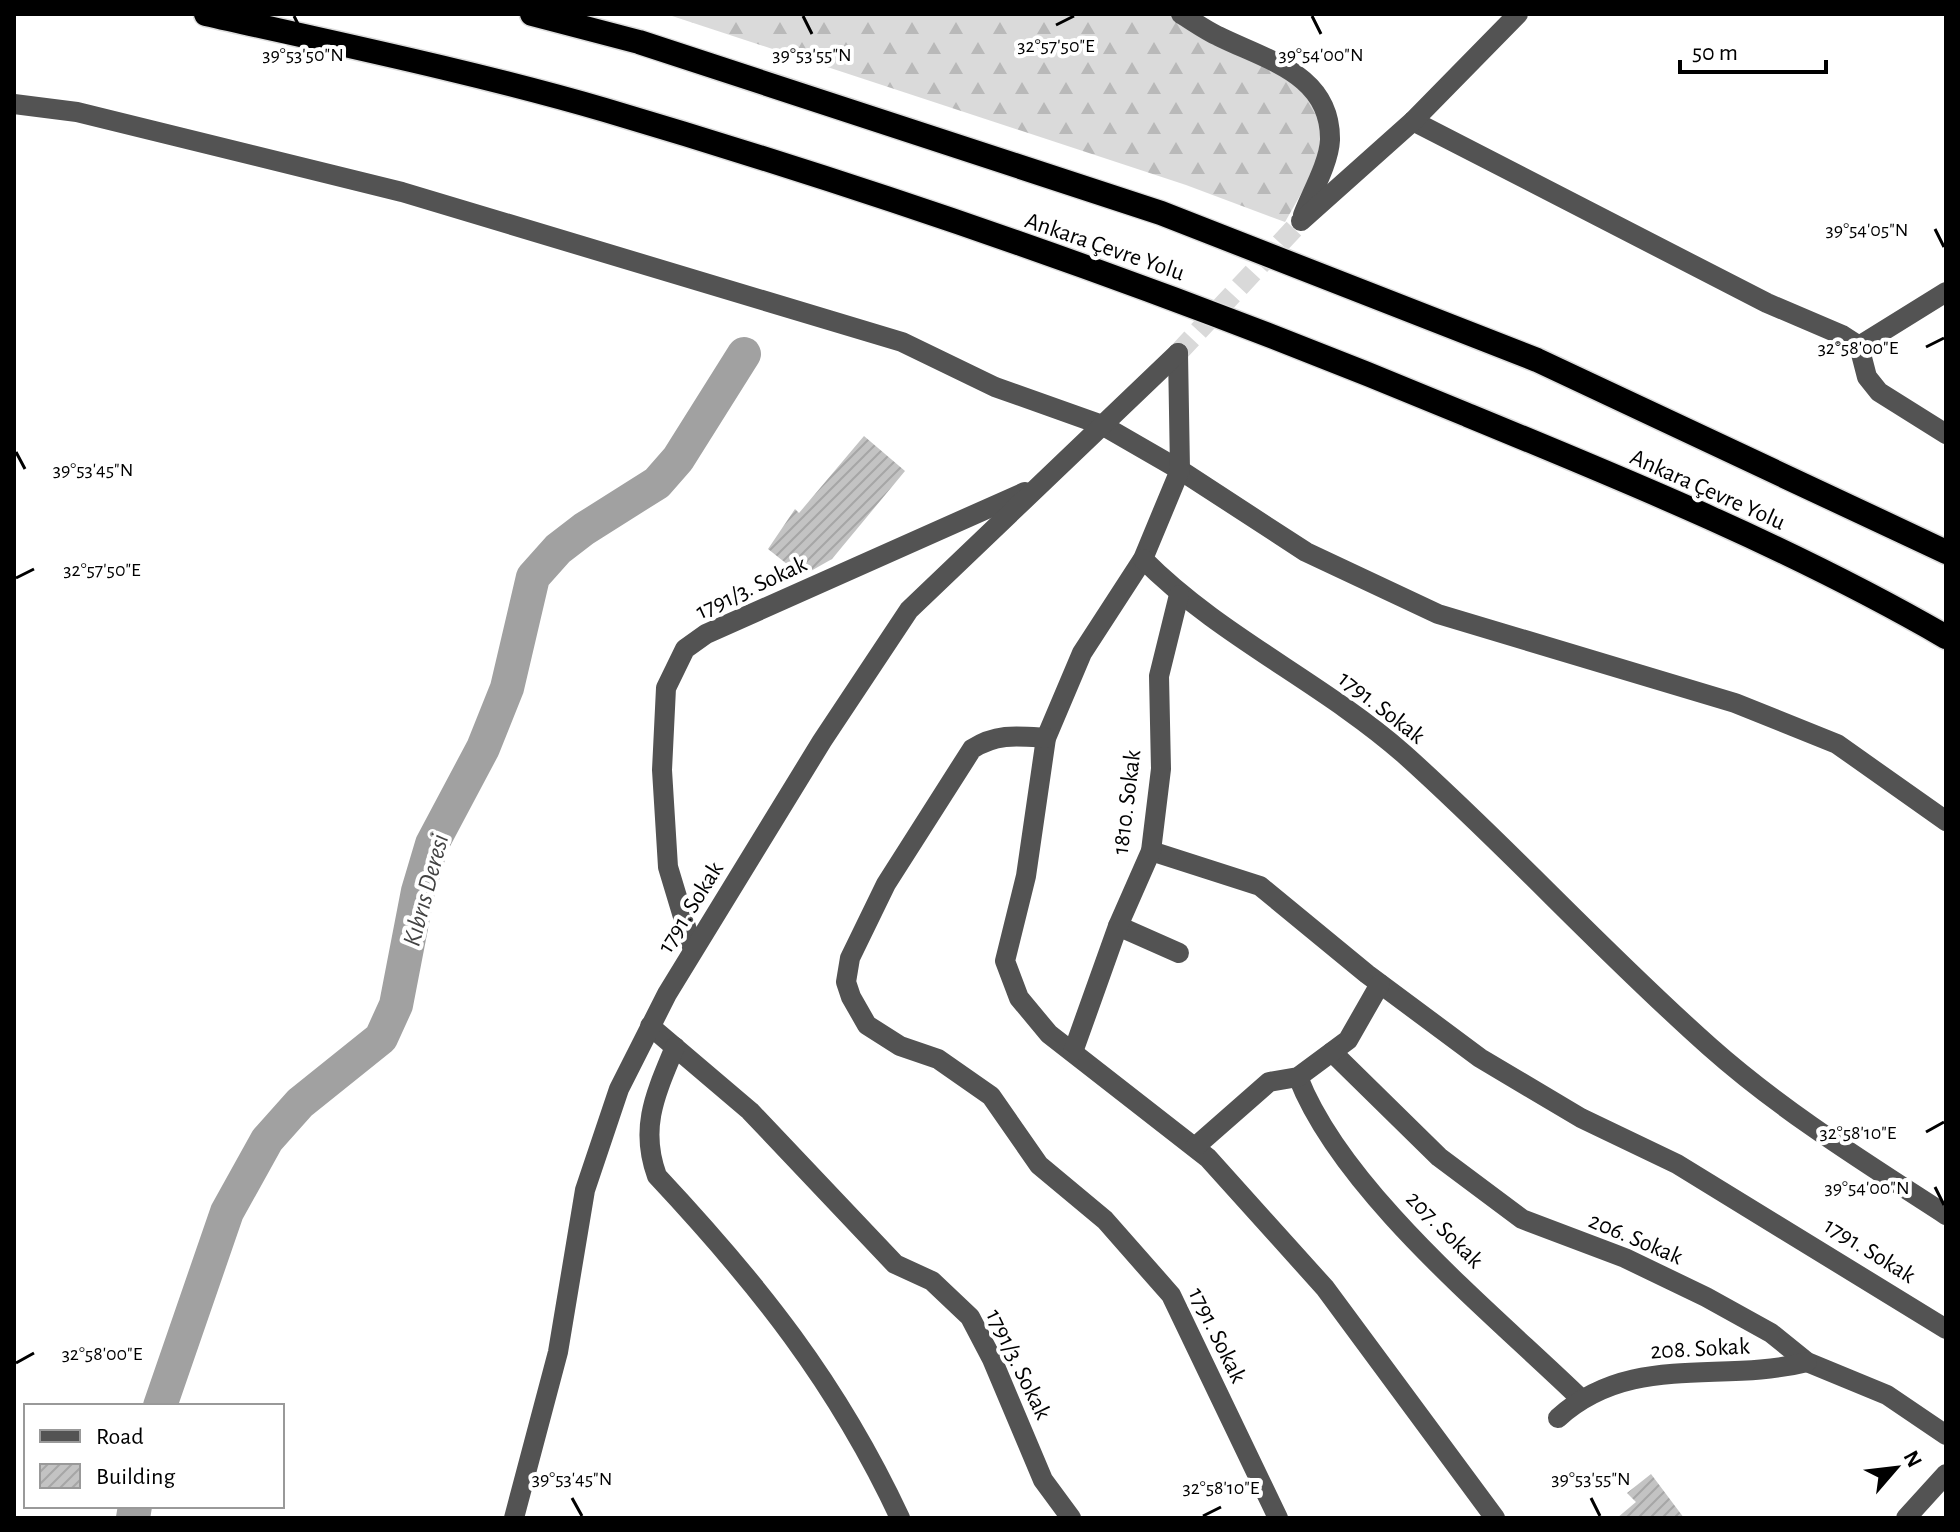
<svg xmlns="http://www.w3.org/2000/svg" width="1960" height="1532" font-family="'Alegreya Sans',sans-serif">
	<defs>
		<pattern id="forest-firs" width="22" height="20" patternUnits="userSpaceOnUse" patternTransform="scale(2)"><rect width="22" height="20" fill="#dadada"/><path d="M5 1l3.5 6h-7zM16 11l3.5 6h-7z" fill="#b9b9b9"/></pattern>
		<pattern id="building-hatch" width="6" height="6" patternUnits="userSpaceOnUse" patternTransform="scale(2)"><rect width="6" height="6" fill="#c3c3c3"/><path d="M-1 1l2-2M0 6l6-6M5 7l2-2" fill="none" stroke="#a6a6a6"/></pattern>
	</defs>
	<rect width="100%" height="100%" fill="#fff"/>
	<!-- forest -->
	<path fill="url(#forest-firs)" d="M666 14H1181L1311 88 1330 143 1285 222 1186 185Z"/>
	<g fill="none" stroke-linecap="round" stroke-linejoin="round">
		<!-- river -->
		<g stroke="#a1a1a1" stroke-width="34">
			<path d="M160 1406 227 1212 267 1140 300 1103 381 1038 396 1005 418 891 432 844 483 748 507 688 533 577 558 549 584 529 657 483 678 459 744 354"/>
			<path d="M133 1518 135 1506"/>
		</g>
	</g>
	<!-- building -->
	<g fill="url(#building-hatch)">
		<path d="M864 436 905 471 832 559 802 576 768 549 795 509 799 513Z"/>
		<path d="M1651 1474 1684 1518H1617L1636 1502 1627 1493Z"/>
	</g>
	<g fill="none" stroke-linecap="round" stroke-linejoin="round">
		<!-- minor-tunnel -->
		<path stroke="#d9d9d9" stroke-width="20" stroke-dasharray="20 10" stroke-linecap="butt" d="M1178 353 1301 221"/>
		<defs>
			<g id="highway">
				<path d="M206 14C339 44 474 72 605 110 896 196 1185 297 1465 414 1628 481 1794 549 1946 637"/>
				<path d="M532 14 639 42 1161 213 1537 360 1946 552"/>
			</g>
		</defs>
		<!-- highway casing -->
		<use href="#highway" stroke="#dbdbdb" stroke-width="27"/>
		<!-- minor -->
		<g stroke="#535353" stroke-width="20">
			<path d="M1181 14C1193 21 1205 30 1218 36 1266 60 1331 74 1330 140 1329 163 1311 194 1303 215"/>
			<path d="M14 104 77 112 402 192 902 342 995 387 1102 425 1180 470 1306 552 1438 614 1735 703 1837 744 1946 821"/>
			<path d="M1413 121 1767 303 1842 335 1859 346 1867 377 1879 392 1946 434"/>
			<path d="M1301 221 1413 121 1518 14"/>
			<path d="M1859 346 1946 292"/>
			<path d="M1178 353 1180 470 1143 559 1082 653 1046 738 1026 876 1005 961 1019 998 1049 1034 1208 1158 1325 1288 1495 1518"/>
			<path d="M1143 559C1219 636 1322 682 1404 754 1509 848 1604 953 1710 1047 1782 1111 1866 1163 1946 1215"/>
			<path d="M1046 738C1018 736 997 733 972 749L886 884 850 958 846 982 851 997 867 1025 900 1046 938 1059 991 1096 1039 1165 1105 1220 1171 1295 1278 1518"/>
			<path d="M1151 851 1260 886 1367 974 1480 1058 1581 1118 1677 1164 1946 1329"/>
			<path d="M1118 926 1179 953"/>
			<path d="M693 950 668 867 662 770 666 688 685 649 706 634 1025 492"/>
			<path d="M650 1026 750 1111 895 1264 932 1281 970 1317 992 1359 1043 1480 1071 1518"/>
			<path d="M675 1047C656 1093 639 1127 657 1176 758 1284 837 1383 900 1518"/>
			<path d="M1073 1052 1118 926 1151 851 1161 769 1159 676 1179 595"/>
			<path d="M1332 1052 1439 1157 1522 1219 1625 1258 1706 1297 1771 1333 1807 1362 1887 1395 1946 1435"/>
			<path d="M1298 1077C1342 1191 1491 1312 1580 1398"/>
			<path d="M1195 1147 1269 1082 1298 1077 1348 1040 1380 984"/>
			<path d="M1558 1418C1631 1352 1720 1384 1807 1362"/>
			<path d="M514 1518 558 1352 585 1190 619 1089 667 994 822 741 909 610 1178 353"/>
			<path d="M1906 1518 1946 1474"/>
		</g>
		<!-- highway -->
		<use href="#highway" stroke="#000" stroke-width="24"/>
	</g>
	<!-- ticks -->
	<path fill="none" stroke="#000" stroke-width="3" d="M294 16 303 34M803 16 812 34M1312 16 1321 34M1056 25 1074 16M1935 229 1944 247M1926 347 1944 338M16 452 25 469M16 578 34 569M1926 1132 1944 1122M1935 1187 1944 1205M16 1363 34 1353M572 1498 582 1516M1591 1498 1600 1516M1203 1516 1221 1507"/>
	<g text-anchor="middle" stroke-width="8" stroke-linejoin="round" paint-order="stroke">
		<!-- street labels -->
		<g font-size="24" fill="#000" stroke="#fff">
			<text transform="translate(1105 246) rotate(19)" y="8">Ankara Çevre Yolu</text>
			<text transform="translate(1708 489) rotate(24)" y="8">Ankara Çevre Yolu</text>
			<text transform="translate(751 587) rotate(-25)" y="8">1791/3. Sokak</text>
			<text transform="translate(1382 707) rotate(38)" y="8">1791. Sokak</text>
			<text transform="translate(1126 802) rotate(-83)" y="8">1810. Sokak</text>
			<text transform="translate(690 907) rotate(-58)" y="8">1791. Sokak</text>
			<text transform="translate(1445 1229) rotate(45)" y="8">207. Sokak</text>
			<text transform="translate(1636 1238) rotate(23)" y="8">206. Sokak</text>
			<text transform="translate(1870 1250) rotate(32)" y="8">1791. Sokak</text>
			<text transform="translate(1218 1335) rotate(64)" y="8">1791. Sokak</text>
			<text transform="translate(1700 1348) rotate(-3)" y="8">208. Sokak</text>
			<text transform="translate(1019 1364) rotate(64)" y="8">1791/3. Sokak</text>
		</g>
		<!-- water labels -->
		<g font-size="26" font-style="italic" fill="#424242" stroke="#fff">
			<text transform="translate(425 890) rotate(-75)" y="9">Kıbrıs Deresi</text>
		</g>
	</g>
	<g font-size="20" text-anchor="middle" fill="#000" stroke="#fff" stroke-width="8" stroke-linejoin="round" paint-order="stroke">
		<text x="1056" y="52">32°57'50"E</text>
		<text x="303" y="61">39°53'50"N</text>
		<text x="812" y="61">39°53'55"N</text>
		<text x="1321" y="61">39°54'00"N</text>
		<text x="1867" y="236">39°54'05"N</text>
		<text x="1858" y="354">32°58'00"E</text>
		<text x="93" y="476">39°53'45"N</text>
		<text x="102" y="576">32°57'50"E</text>
		<text x="1858" y="1139">32°58'10"E</text>
		<text x="1867" y="1194">39°54'00"N</text>
		<text x="102" y="1360">32°58'00"E</text>
		<text x="572" y="1485">39°53'45"N</text>
		<text x="1591" y="1485">39°53'55"N</text>
		<text x="1221" y="1494">32°58'10"E</text>
	</g>
	<!-- border -->
	<rect width="1960" height="1532" fill="none" stroke="#000000" stroke-width="32"/>
	<!-- legend -->
	<rect x="24" y="1404" width="260" height="104" fill="#ffffff" stroke="#999999" stroke-width="2"/>
	<rect x="40" y="1430" width="40" height="12" fill="#535353" stroke="#999999" stroke-width="2"/>
	<text x="96" y="1444" font-size="24" fill="#000000">Road</text>
	<rect x="40" y="1464" width="40" height="24" fill="url(#building-hatch)" stroke="#999999" stroke-width="2"/>
	<text x="96" y="1484" font-size="24" fill="#000000">Building</text>
	<!-- north arrow -->
	<g transform="translate(1896 1468) rotate(62)" stroke="#ffffff" stroke-width="6" paint-order="stroke">
	<path d="M0-6L14 30L0 20L-14 30Z" fill="#000000"/>
	<text y="-12" font-size="22" font-weight="bold" text-anchor="middle" fill="#000000">N</text>
	</g>
	<!-- scale -->
	<path d="M1680 60v12h146v-12" fill="none" stroke="#000000" stroke-width="4"/>
	<text x="1692" y="60" font-size="24" fill="#000000" stroke="#ffffff" stroke-width="6" paint-order="stroke">50 m</text>
</svg>
